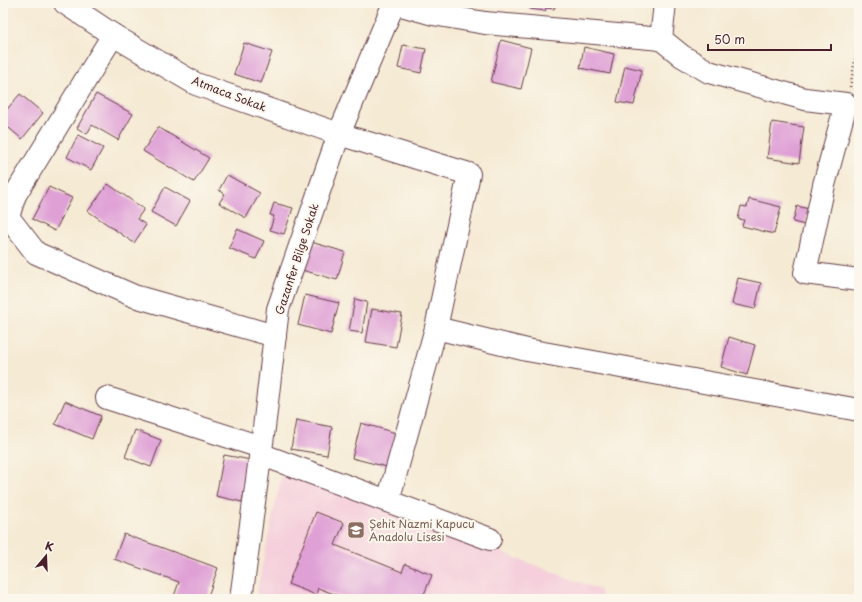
<svg xmlns="http://www.w3.org/2000/svg" width="862" height="602" font-family="'Playpen Sans',sans-serif">
	<rect width="100%" height="100%" fill="#fbf7ec"/>
	<filter id="ink" filterUnits="userSpaceOnUse"><feTurbulence type="fractalNoise" baseFrequency=".025" numOctaves="2"/><feDisplacementMap in="SourceGraphic" scale="8" xChannelSelector="R" yChannelSelector="G"/><feConvolveMatrix kernelMatrix="1 2 1 2 8 2 1 2 1" color-interpolation-filters="sRGB"/></filter>
	<filter id="wash" filterUnits="userSpaceOnUse"><feTurbulence type="fractalNoise" baseFrequency=".012" numOctaves="4" result="noise"/><feDisplacementMap in="SourceGraphic" scale="16" xChannelSelector="R" yChannelSelector="G"/><feGaussianBlur stdDeviation="0.9" result="paint"/><feColorMatrix in="noise" values="0 0 0 0 0 0 0 0 0 0 0 0 0 0 0 0 0 1.4 0 .05"/><feComposite in="paint" operator="in"/></filter>
	<g filter="url(#wash)">
		<rect width="100%" height="100%" fill="#f5ead4"/>
		<!-- built -->
		<path fill="#f5cfdb" d="M283 469 600 590 603 599H255Z"/>
		<g id="blocks">
			<!-- building -->
			<g fill="#dfa0d6">
				<path d="M519 3H555L554 9 546 8 545 11 529 9 530 5Z"/>
				<path d="M501 40 531 48 521 89 491 82Z"/>
				<path d="M244 43 272 52 261 83 234 74Z"/>
				<path d="M403 45 426 49 421 73 398 68Z"/>
				<path d="M584 47 614 54 610 74 580 68Z"/>
				<path d="M625 66 642 70 634 105 617 102Z"/>
				<path d="M20 94 43 113 22 139 3 123V114Z"/>
				<path d="M96 94 133 114 118 140 92 125 87 134 77 128Z"/>
				<path d="M772 122 804 127 799 163 767 158Z"/>
				<path d="M158 127 209 158 194 182 143 151Z"/>
				<path d="M78 135 103 148 91 170 67 157Z"/>
				<path d="M227 175 260 193 246 218 219 203 225 194 219 190Z"/>
				<path d="M108 184 144 209 137 219 146 225 134 243 88 211Z"/>
				<path d="M49 187 72 198 55 231 32 219Z"/>
				<path d="M165 187 190 201 176 226 151 212Z"/>
				<path d="M749 199 781 207 774 234 742 226 744 220 738 219 741 206 747 207Z"/>
				<path d="M274 203 293 208 284 234 270 230 274 216 270 215Z"/>
				<path d="M797 206 809 209 805 225 793 222Z"/>
				<path d="M237 229 264 241 256 259 229 248Z"/>
				<path d="M311 242 345 252 337 280 302 270Z"/>
				<path d="M738 278 761 283 755 309 732 304Z"/>
				<path d="M305 295 339 303 331 334 298 325Z"/>
				<path d="M355 299 367 302 362 333 349 331Z"/>
				<path d="M372 309 402 314 396 347 366 342Z"/>
				<path d="M729 337 755 345 747 375 721 367Z"/>
				<path d="M65 401 101 416 92 439 55 424Z"/>
				<path d="M296 420 332 427 327 455 291 449Z"/>
				<path d="M361 423 396 433 387 467 352 458Z"/>
				<path d="M135 430 161 440 151 467 125 457Z"/>
				<path d="M224 455 251 460 242 502 216 496Z"/>
				<path d="M316 512 344 523 335 545 402 572 405 564 432 575 422 599H347L318 588 316 595 288 584Z"/>
				<path d="M124 534 218 568 207 599H173L179 582 114 559Z"/>
			</g>
		</g>
	</g>
	<g filter="url(#ink)">
		<use href="#blocks" fill-opacity="0" stroke="#643d44" stroke-width="1"/>
		<g fill="none" stroke-linecap="round" stroke-linejoin="round">
			<defs>
				<g id="minor">
					<path d="M65 3 113 35 196 84 339 134 469 174 436 328 388 501"/>
					<path d="M394 3 433 14 485 23 661 39"/>
					<path d="M665 3 661 39 682 56 709 72 805 99 846 104 824 185 805 273 859 280"/>
					<path d="M113 35 15 195 8 217 36 253 134 296 275 336"/>
					<path d="M436 328 527 350 859 410"/>
					<path d="M107 398 261 447"/>
					<path d="M260 454 490 539"/>
					<path d="M241 599 264 428 278 309 339 134 394 3"/>
				</g>
			</defs>
			<!-- minor casing -->
			<use href="#minor" stroke="#643d44" stroke-width="24"/>
			<!-- path -->
			<path stroke="#643d44" stroke-width="2.5" stroke-dasharray="1 3" stroke-linecap="butt" d="M850 87 859 38"/>
			<!-- minor -->
			<use href="#minor" stroke="#fff" stroke-width="22"/>
		</g>
	</g>
	<!-- icons -->
	<defs>
		<symbol id="school-square" viewBox="-11 -11 22 22"><rect x="-9" y="-9" width="18" height="18" rx="4" fill="#8d6e63" stroke="#fbf7ec"/><path d="M0-5L7-2L0 1L-7-2ZM-4 1L0 2.5L4 1V4Q0 6-4 4Z" fill="#fff"/></symbol>
	</defs>
	<g fill-rule="evenodd">
		<use href="#school-square" x="346" y="520" width="20" height="20"/>
	</g>
	<g text-anchor="middle" stroke-width="4" stroke-linejoin="round" paint-order="stroke">
		<!-- street labels -->
		<g font-size="11" fill="#4a1f2b" stroke="#fbf7ec">
			<text transform="translate(229 94) rotate(21)" y="4">Atmaca Sokak</text>
			<text transform="translate(297 259) rotate(-72)" y="4">Gazanfer Bilge Sokak</text>
		</g>
		<!-- education labels -->
		<g font-size="11" fill="#785e54" stroke="#fbf7ec" text-anchor="start">
			<text x="369" y="528">Şehit Nazmi Kapucu<tspan x="369" dy="13">Anadolu Lisesi</tspan></text>
		</g>
	</g>
	<!-- margin -->
	<rect width="862" height="602" fill="none" stroke="#fbf7ec" stroke-width="16"/>
	<!-- north arrow -->
	<g transform="translate(46 556) rotate(19)" stroke="#fbf7ec" stroke-width="3" paint-order="stroke">
	<path d="M0-3L7 15L0 10L-7 15Z" fill="#4a1f2b"/>
	<text y="-6" font-size="11" font-weight="bold" text-anchor="middle" fill="#4a1f2b">K</text>
	</g>
	<!-- scale -->
	<path d="M708 44v6h123v-6" fill="none" stroke="#4a1f2b" stroke-width="2"/>
	<text x="714" y="44" font-size="12" fill="#4a1f2b" stroke="#fbf7ec" stroke-width="3" paint-order="stroke">50 m</text>
</svg>
